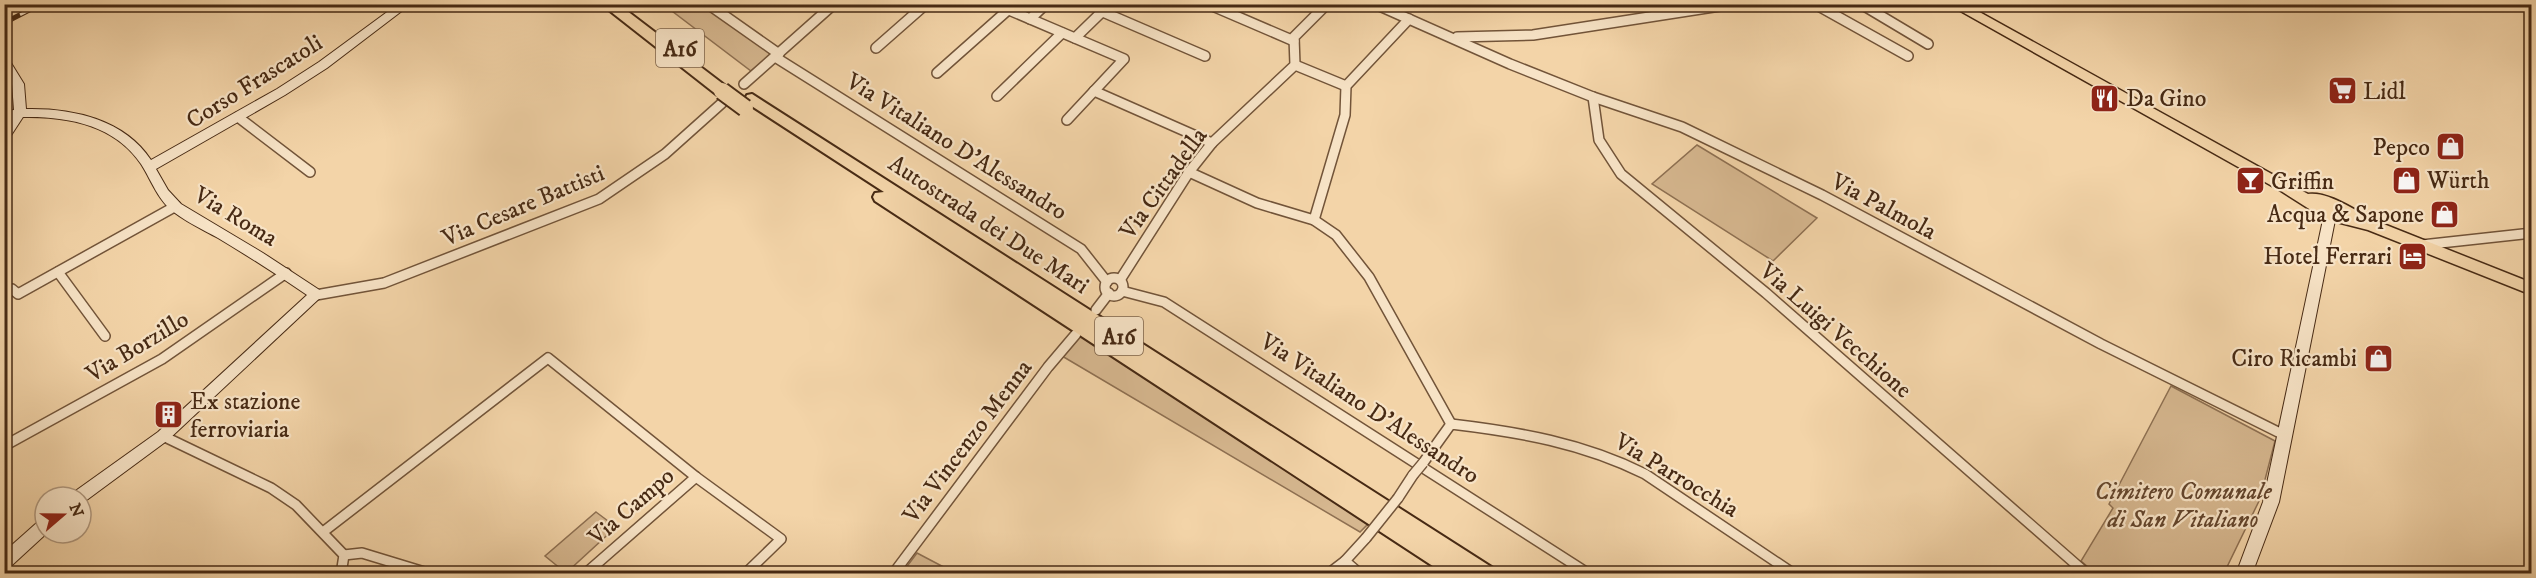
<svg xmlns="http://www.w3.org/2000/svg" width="2536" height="578" font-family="'IM FELL DW Pica',serif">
	<rect width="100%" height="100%" fill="#f3d4a8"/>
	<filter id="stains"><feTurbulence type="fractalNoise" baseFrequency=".00333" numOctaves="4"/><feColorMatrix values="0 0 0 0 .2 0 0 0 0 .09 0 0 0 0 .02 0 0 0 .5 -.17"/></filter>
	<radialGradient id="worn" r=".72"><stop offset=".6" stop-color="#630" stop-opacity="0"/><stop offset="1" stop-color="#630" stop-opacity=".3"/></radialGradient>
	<!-- green -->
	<g fill="#d6b78f" stroke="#8e7052" stroke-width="1.5">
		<path d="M664 5H701L772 54 751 71Z"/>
		<path d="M1697 145 1817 218 1773 261 1652 184Z"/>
		<path d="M1081 336 1368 524 1360 532 1062 356Z"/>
		<path d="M2171 386 2275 441 2260 499 2224 573H2095L2081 561 2113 508 2109 504Z"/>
		<path d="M596 512 616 527 566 573 545 556Z"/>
		<path d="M917 553 955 573H902Z"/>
	</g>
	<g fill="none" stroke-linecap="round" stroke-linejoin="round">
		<defs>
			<g id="street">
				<path d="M708 4 779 54"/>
				<path d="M995 4 1124 59 1067 120"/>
				<path d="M1208 4 1294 41"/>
				<path d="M1375 4 1510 64 1593 97 1682 127 1822 195 2101 344 2286 436"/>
				<path d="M1815 4 1908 56"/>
				<path d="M1861 4 1928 44"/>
				<path d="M1103 12 1205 56"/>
				<path d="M1030 19 1046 4"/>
				<path d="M1457 37 1533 35 1733 4"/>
				<path d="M1075 38 1110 4"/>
				<path d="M876 48 926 4"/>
				<path d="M775 57 1081 249 1107 282"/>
				<path d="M1295 65 1346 86"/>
				<path d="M937 73 1008 10"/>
				<path d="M744 84 834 4"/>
				<path d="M1094 91 1212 143"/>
				<path d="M997 96 1062 33"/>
				<path d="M1593 97 1599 140 1621 174 1766 293 2087 574"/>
				<path d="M238 117 310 172"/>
				<path d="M1189 172 1257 203 1314 220 1336 235 1369 277 1451 424"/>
				<path d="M1314 220 1345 115 1346 86 1409 19"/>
				<path d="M2422 245 2532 233"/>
				<path d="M58 272 105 336"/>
				<circle cx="1114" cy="287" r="9"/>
				<path d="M1120 280 1189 172 1212 143 1295 65 1294 37 1327 4"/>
				<path d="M4 289H12L18 294 176 206"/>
				<path d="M1122 291 1164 302 1589 574"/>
				<path d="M316 295 384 283 599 199 665 154 722 103"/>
				<path d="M1096 310 1109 293"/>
				<path d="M163 436 271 488 296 505 344 555 341 574"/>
				<path d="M4 446 162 359 286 273"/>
				<path d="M1423 463 1451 424C1519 432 1583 443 1645 474L1794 574"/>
				<path d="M1398 498 1413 475"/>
				<path d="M323 532 548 358 696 477 781 539 745 574"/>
				<path d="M344 555 362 553 431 574"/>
				<path d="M1345 561 1360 574"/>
				<path d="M585 574 696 477"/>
				<path d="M893 574 1048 367 1076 334"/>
				<path d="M1328 574 1345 561 1366 538"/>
			</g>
			<g id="secondary">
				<path d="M398 4H411L327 68 285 95 156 169 168 190 181 204 263 253 321 291 323 295 168 440 84 502 81 503V497H71L74 492 158 432 307 295C278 275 248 256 218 238 204 230 188 223 175 213 158 201 152 181 141 164 115 125 67 116 23 117L8 140 4 141V127L10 119H4V111L14 110 12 84 4 72V57L8 58 24 84 26 109C72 108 124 119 151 160L277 89 319 62Z"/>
				<path d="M2330 210 2336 215 2279 502 2252 574H2236L2263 502 2324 215Z"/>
				<path d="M45 518V533H47L10 567 4 569V552L40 520Z"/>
			</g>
			<path id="primary" d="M1948 4H1965L2308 194C2329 191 2357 212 2376 221L2532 283V295L2368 230 2325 219 2281 191Z"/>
			<g id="highway">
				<path d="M601 4H618L727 87 729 91 727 95H717Z"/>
				<path d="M752 94 1493 568 1495 574H1445L875 201 873 197 875 193 884 192 747 103 745 99 747 95Z"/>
			</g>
		</defs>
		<!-- street casing -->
		<use href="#street" stroke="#725439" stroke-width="12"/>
		<!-- secondary casing -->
		<use href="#secondary" stroke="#472a14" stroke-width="2"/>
		<!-- primary casing -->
		<use href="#primary" stroke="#472a14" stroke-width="3"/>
		<!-- highway casing -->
		<use href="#highway" stroke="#472a14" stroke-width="4"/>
		<!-- street -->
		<use href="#street" stroke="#f7e3c6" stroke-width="9"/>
		<!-- secondary -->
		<use href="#secondary" fill="#f7e3c6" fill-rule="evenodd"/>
		<!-- primary -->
		<use href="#primary" fill="#f3d4a8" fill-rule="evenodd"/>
		<!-- highway -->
		<use href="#highway" fill="#f3d4a8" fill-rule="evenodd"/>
		<defs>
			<path id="rail" d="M4 23 41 4"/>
		</defs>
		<!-- rail casing -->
		<use href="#rail" stroke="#472a14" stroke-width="5"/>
		<!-- rail -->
		<use href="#rail" stroke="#f7e3c6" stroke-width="3" stroke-dasharray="9" stroke-linecap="butt"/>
		<defs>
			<g id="street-bridge">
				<path d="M1413 475 1423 463"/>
				<path d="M1366 538 1398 498"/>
			</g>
			<path id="highway-bridge" d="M722 91 745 108"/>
		</defs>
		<!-- street-bridge casing -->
		<use href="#street-bridge" stroke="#725439" stroke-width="12" stroke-linecap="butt"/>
		<!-- highway-bridge casing -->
		<use href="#highway-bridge" stroke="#472a14" stroke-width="20" stroke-linecap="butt"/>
		<!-- street-bridge -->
		<use href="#street-bridge" stroke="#f7e3c6" stroke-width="9"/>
		<!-- highway-bridge -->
		<use href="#highway-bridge" stroke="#f3d4a8" stroke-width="16"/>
	</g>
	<!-- icons -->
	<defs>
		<symbol id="supermarket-square" viewBox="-11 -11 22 22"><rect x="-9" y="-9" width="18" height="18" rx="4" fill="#8f2418" stroke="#f7e3c6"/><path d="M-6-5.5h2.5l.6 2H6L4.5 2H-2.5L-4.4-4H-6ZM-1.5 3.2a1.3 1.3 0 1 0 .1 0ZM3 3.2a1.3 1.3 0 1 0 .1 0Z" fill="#fff"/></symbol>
		<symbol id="restaurant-square" viewBox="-11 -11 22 22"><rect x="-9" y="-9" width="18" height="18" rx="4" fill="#8f2418" stroke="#f7e3c6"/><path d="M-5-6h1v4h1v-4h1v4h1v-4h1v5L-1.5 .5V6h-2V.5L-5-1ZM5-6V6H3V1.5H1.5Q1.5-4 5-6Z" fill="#fff"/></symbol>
		<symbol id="shop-square" viewBox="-11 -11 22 22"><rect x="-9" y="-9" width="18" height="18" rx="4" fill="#8f2418" stroke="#f7e3c6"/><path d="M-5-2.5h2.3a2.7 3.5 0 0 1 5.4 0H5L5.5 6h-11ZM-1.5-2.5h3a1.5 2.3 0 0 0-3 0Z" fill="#fff"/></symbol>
		<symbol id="bar-square" viewBox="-11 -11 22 22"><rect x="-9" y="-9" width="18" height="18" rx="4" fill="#8f2418" stroke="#f7e3c6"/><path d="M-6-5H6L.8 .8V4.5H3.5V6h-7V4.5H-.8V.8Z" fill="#fff"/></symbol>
		<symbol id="hotel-square" viewBox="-11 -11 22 22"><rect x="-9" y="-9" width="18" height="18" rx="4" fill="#8f2418" stroke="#f7e3c6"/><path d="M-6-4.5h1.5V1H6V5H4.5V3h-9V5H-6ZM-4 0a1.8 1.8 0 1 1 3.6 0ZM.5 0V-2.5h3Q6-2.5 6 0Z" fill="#fff"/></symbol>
		<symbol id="building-square" viewBox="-11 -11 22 22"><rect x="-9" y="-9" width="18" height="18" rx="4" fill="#8f2418" stroke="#f7e3c6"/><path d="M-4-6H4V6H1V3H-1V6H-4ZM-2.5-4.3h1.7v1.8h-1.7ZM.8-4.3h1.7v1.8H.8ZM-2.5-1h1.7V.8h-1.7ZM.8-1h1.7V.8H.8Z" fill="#fff"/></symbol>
	</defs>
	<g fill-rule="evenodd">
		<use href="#supermarket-square" x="2326" y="74" width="33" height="33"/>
		<use href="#restaurant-square" x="2088" y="82" width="33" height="33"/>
		<use href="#shop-square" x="2434" y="130" width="33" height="33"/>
		<use href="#shop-square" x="2390" y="164" width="33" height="33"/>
		<use href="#bar-square" x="2234" y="164" width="33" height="33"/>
		<use href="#shop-square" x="2428" y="198" width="33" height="33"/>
		<use href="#hotel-square" x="2396" y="240" width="33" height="33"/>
		<use href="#shop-square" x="2362" y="342" width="33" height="33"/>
		<use href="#building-square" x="152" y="398" width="33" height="33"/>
	</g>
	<g text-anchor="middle" stroke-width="4.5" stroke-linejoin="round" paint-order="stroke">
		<!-- shield labels -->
		<g fill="#f7e3c6" stroke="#7c6249" stroke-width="1.5">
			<rect x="656" y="29" width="48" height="38" rx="4.5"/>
			<rect x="1095" y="317" width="48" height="38" rx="4.5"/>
		</g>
		<g font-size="22" font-weight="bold" fill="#472a14">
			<text x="680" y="56">A16</text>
			<text x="1119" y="344">A16</text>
		</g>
		<!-- street labels -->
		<g font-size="24" fill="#472a14" stroke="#f7e3c6">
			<text transform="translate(254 81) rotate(-32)" y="8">Corso Frascatoli</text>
			<text transform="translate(957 146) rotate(32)" y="8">Via Vitaliano D'Alessandro</text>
			<text transform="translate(1163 183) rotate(-54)" y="8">Via Cittadella</text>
			<text transform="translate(523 205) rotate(-23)" y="8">Via Cesare Battisti</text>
			<text transform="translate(1884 206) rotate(28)" y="8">Via Palmola</text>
			<text transform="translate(236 216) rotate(31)" y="8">Via Roma</text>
			<text transform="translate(989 224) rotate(33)" y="8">Autostrada dei Due Mari</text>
			<text transform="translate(1836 330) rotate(41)" y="8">Via Luigi Vecchione</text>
			<text transform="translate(137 346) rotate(-31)" y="8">Via Borzillo</text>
			<text transform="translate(1370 408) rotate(33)" y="8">Via Vitaliano D'Alessandro</text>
			<text transform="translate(967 441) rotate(-53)" y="8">Via Vincenzo Menna</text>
			<text transform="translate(1677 475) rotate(31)" y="8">Via Parrocchia</text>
			<text transform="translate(631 506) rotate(-41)" y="8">Via Campo</text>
		</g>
		<!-- poi labels -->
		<g font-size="24" fill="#472a14" stroke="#f7e3c6" text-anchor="start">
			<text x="2363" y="99">Lidl</text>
			<text x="2126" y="106">Da Gino</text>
			<text x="2430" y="155" text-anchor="end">Pepco</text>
			<text x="2427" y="188">Würth</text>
			<text x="2271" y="189">Griffin</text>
			<text x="2424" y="222" text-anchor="end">Acqua &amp; Sapone</text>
			<text x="2392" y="264" text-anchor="end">Hotel Ferrari</text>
			<text x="2357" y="366" text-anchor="end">Ciro Ricambi</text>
			<text x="190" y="409">Ex stazione<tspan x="190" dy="28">ferroviaria</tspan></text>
		</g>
		<!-- park labels -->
		<g font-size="24" font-style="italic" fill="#64462d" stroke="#f7e3c6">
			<text x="2183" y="499">Cimitero Comunale<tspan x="2183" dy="28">di San Vitaliano</tspan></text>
		</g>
	</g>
	<!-- margin -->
	<rect width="2536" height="578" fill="none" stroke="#f3d4a8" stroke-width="24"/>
	<rect x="6" y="6" width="2524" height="566" fill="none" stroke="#472a14" stroke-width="3"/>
	<rect x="12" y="12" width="2512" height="554" fill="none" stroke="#472a14" stroke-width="1.5"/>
	<!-- north arrow -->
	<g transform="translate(63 515) rotate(70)"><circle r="28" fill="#f7e3c6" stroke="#b1997f" stroke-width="1.5"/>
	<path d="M0-4.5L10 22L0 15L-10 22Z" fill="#8f2418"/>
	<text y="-9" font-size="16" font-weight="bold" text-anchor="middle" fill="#472a14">N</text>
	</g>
	<rect width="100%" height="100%" filter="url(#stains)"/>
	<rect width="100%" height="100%" fill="url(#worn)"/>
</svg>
